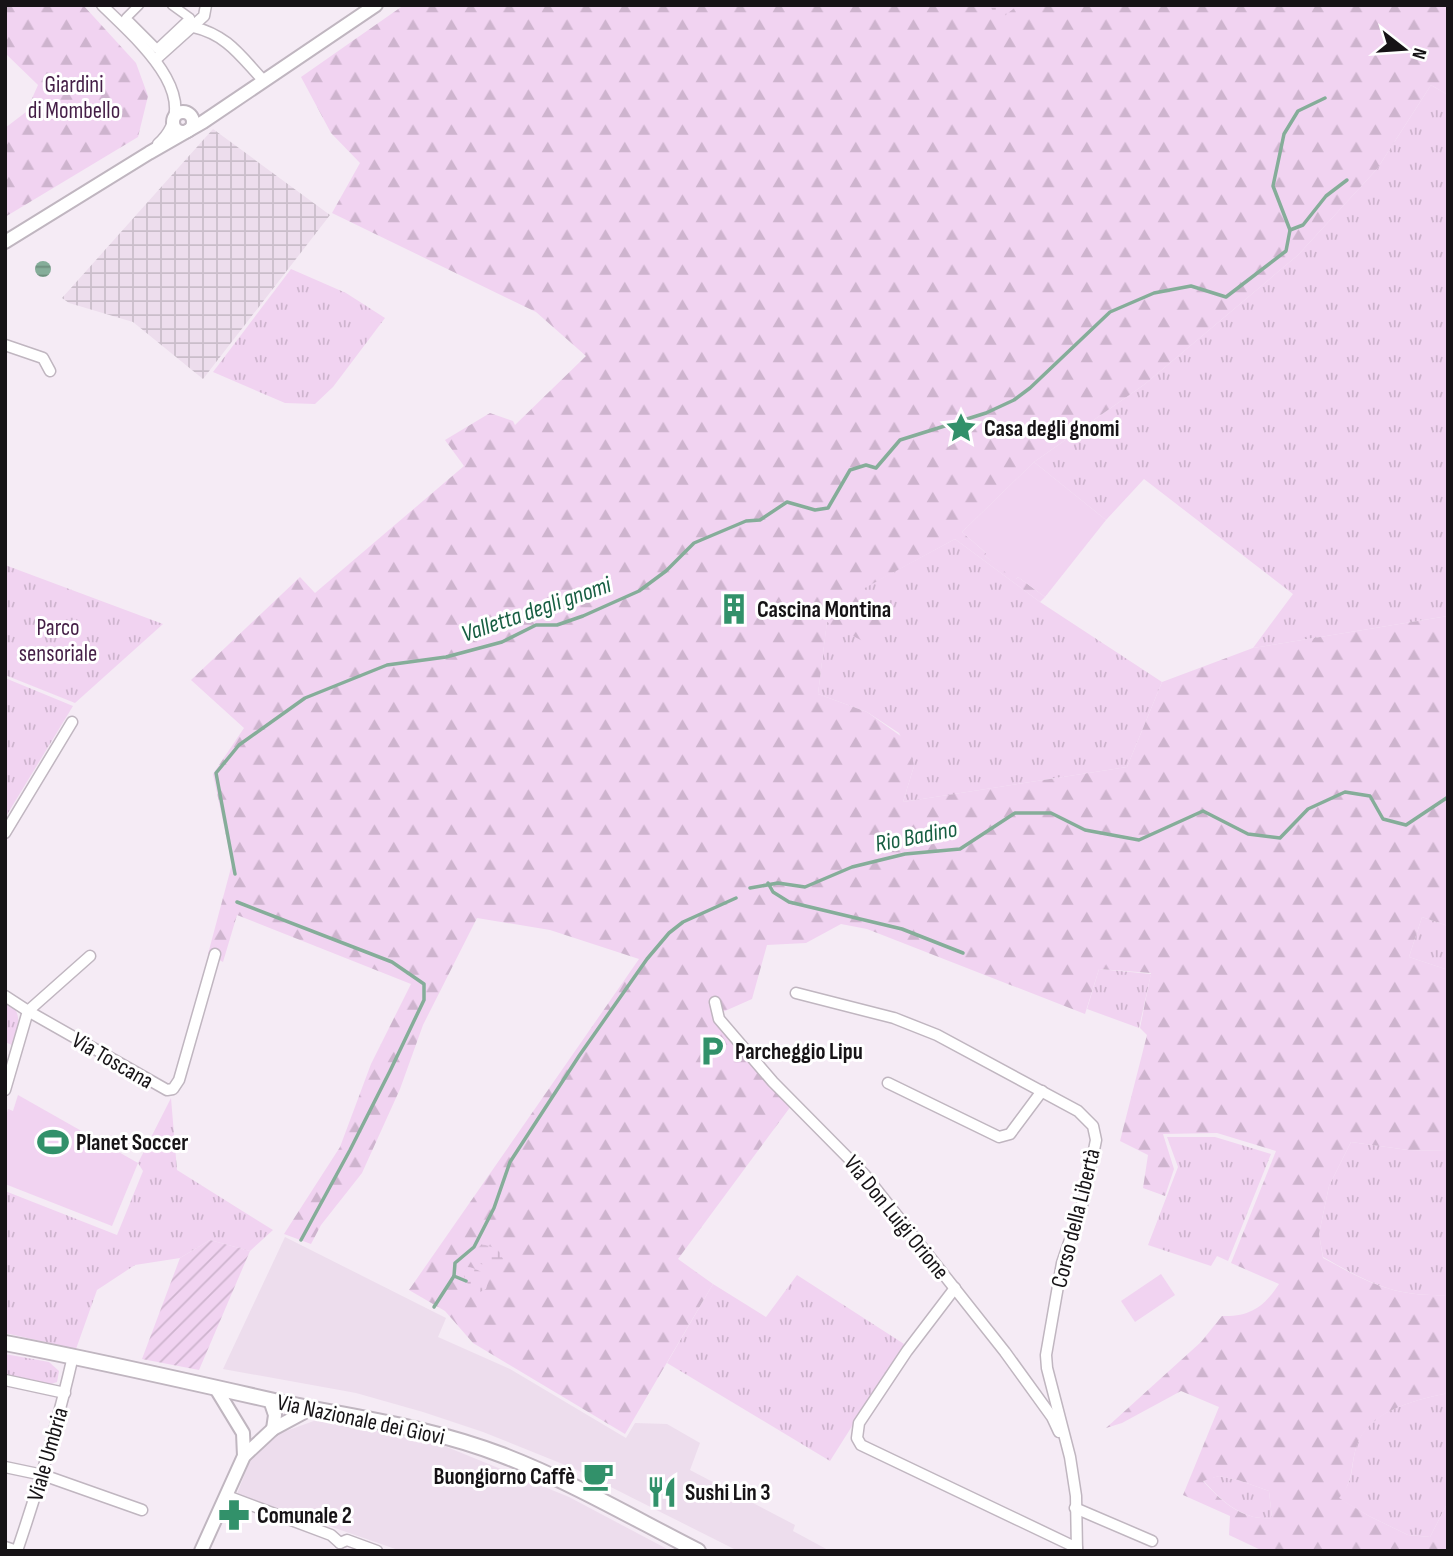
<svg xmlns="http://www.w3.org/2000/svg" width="1453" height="1556" font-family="'Sofia Sans Condensed',sans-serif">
	<defs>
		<pattern id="industrial-grid" width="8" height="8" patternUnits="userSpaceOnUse" patternTransform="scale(1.75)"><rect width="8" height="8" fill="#eddded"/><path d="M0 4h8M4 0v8" fill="none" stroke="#cabdca"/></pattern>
		<pattern id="grass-tufts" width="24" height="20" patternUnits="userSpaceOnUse" patternTransform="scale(1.75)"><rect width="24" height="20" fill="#f1d3f1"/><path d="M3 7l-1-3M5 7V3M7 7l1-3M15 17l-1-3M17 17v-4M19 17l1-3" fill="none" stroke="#ceb4ce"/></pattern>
		<pattern id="forest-firs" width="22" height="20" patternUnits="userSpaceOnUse" patternTransform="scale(1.75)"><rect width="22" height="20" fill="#f1d3f1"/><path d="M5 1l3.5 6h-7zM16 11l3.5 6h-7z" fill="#ceb4ce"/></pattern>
		<pattern id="wetland-marsh" width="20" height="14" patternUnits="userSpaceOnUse" patternTransform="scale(1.75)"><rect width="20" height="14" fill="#f1d3f1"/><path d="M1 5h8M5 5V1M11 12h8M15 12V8" fill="none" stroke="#ceb4ce"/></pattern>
		<pattern id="garden-furrows" width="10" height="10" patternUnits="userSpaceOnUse" patternTransform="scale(1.75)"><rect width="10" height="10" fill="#f1d3f1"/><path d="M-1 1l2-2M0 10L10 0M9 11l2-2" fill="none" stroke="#ceb4ce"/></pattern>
		<pattern id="water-rules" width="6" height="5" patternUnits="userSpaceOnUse" patternTransform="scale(1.75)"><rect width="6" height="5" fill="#85ad99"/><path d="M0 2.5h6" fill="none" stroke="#6c8c7c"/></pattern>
	</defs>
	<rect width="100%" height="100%" fill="#f5ebf5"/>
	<!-- built -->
	<g fill="#eddded">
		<path d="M285 1237 446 1318 438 1337 510 1369 626 1438 635 1423 667 1424 700 1443 690 1470 795 1525 793 1531 830 1551H738L575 1469 483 1432 423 1412 356 1393 223 1369Z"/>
		<path d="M322 1418 442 1445 569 1497 671 1551H401L237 1494 251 1458 275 1435Z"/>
	</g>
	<!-- industrial -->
	<path fill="url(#industrial-grid)" d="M213 129 330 215 203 379 133 322 69 303 62 298Z"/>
	<!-- grass -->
	<g fill="url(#grass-tufts)">
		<path d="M1431 85 1448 95V616L1253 648 1293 594 1144 479 1106 520 1034 462 1145 384 1298 255 1377 169Z"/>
		<path d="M291 269 346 293 385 318 333 387 315 404 285 403 213 372Z"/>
		<path d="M955 539 1040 602 1162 682 1127 767 903 802 914 766 899 733 867 712 818 694 827 621 860 590Z"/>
		<path d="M5 565 163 624 75 703 5 675Z"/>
		<path d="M5 678 73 706 5 818Z"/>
		<path d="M1422 917 1448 926V970L1409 957Z"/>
		<path d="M1099 969 1151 974 1139 1028 1087 1009Z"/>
		<path d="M5 999C25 1014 18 1025 12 1045L5 1042Z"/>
		<path d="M171 1098 177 1170 273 1230 250 1251 210 1240 180 1258 135 1265 97 1290 76 1349 5 1333V1191L117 1235 143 1171 138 1163Z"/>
		<path d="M1167 1137H1215L1271 1154 1228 1261 1217 1256 1211 1266 1148 1245 1178 1167Z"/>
		<path d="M1351 1142 1408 1150 1448 1151V1295C1394 1297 1369 1283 1323 1257L1319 1234 1329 1186Z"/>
		<path d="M797 1275 904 1344 830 1461 667 1363 713 1284 766 1317Z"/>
		<path d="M5 1354 49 1362 59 1371 57 1382 51 1384 5 1374Z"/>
		<path d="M1448 1391V1502L1430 1537 1408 1535 1369 1516 1338 1498C1355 1481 1350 1469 1356 1448 1366 1412 1411 1401 1444 1394Z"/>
		<path d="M1219 1476 1238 1480 1269 1491 1272 1518C1243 1521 1221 1501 1203 1480Z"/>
	</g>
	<!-- forest -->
	<g fill="url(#forest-firs)" fill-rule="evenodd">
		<path d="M6 5H83L136 63 148 96 138 137 5 217V128L26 112 38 85 5 53Z"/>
		<path d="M404 5H1448V95L1431 85 1377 169 1298 255 1145 384 1034 462 962 532 987 554 985 556 1016 579 1018 577 1045 597 1040 602 955 539 861 590 895 623 870 645 827 622 818 694 867 712 909 742 914 766 903 802 1127 767 1162 682 1253 648 1448 616V926L1422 917 1409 957 1448 970V1151L1408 1150 1351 1142 1329 1186 1319 1234 1323 1258C1369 1283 1394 1297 1448 1295V1391L1444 1394C1411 1401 1367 1412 1356 1448 1350 1468 1354 1482 1339 1498L1369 1516 1408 1535 1430 1537 1448 1502V1551H1263L1229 1535 1230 1516 1183 1495 1219 1407 1181 1391 1122 1423 1106 1428 1201 1342 1222 1316C1250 1317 1264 1307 1279 1284L1231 1263 1276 1151 1217 1133 1163 1134 1174 1169 1165 1196 1143 1188 1148 1155 1120 1141 1147 1035 1140 1028 1151 973 1099 969 1085 1014 867 929 841 924 806 943 767 945 752 999 716 1015 791 1106 678 1259 713 1284 625 1434 473 1343 445 1311 409 1290 639 959 550 930 477 918 423 1025 400 1089 362 1173 321 1225 311 1244 284 1234 340 1147 371 1064 411 984 237 915 223 962 208 954 232 864 213 774 244 728 191 680 300 577 315 593 464 466 445 440 490 413 513 421 515 425 586 356 536 312 332 213 360 163 331 133 301 77ZM1219 1476 1238 1480 1269 1491 1272 1518C1243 1521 1221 1501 1203 1481Z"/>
	</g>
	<!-- wetland -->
	<g fill="url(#wetland-marsh)">
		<path d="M990 5H1018L1002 18 995 16Z"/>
		<path d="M482 1244 498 1249 503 1259C495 1274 487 1267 476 1261V1250Z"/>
		<path d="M467 1267C474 1267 485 1273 489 1279L486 1289 480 1292 471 1291 463 1274Z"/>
	</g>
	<!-- garden -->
	<path fill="url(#garden-furrows)" d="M210 1240 250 1251 199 1370 142 1359 180 1258Z"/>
	<!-- pitch -->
	<g fill="#f1d3f1">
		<path d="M1034 462 1106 520 1045 597 1018 577 1015 580 985 556 986 553 962 532Z"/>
		<path d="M18 1095 138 1163 112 1226 5 1184V1120L8 1109 13 1111Z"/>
		<path d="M1161 1274 1175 1295 1135 1322 1121 1301Z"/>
	</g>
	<!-- water -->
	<circle fill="url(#water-rules)" cx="43" cy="269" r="8"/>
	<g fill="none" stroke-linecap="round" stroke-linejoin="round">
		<!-- stream -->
		<g stroke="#85ad99" stroke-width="3.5">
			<path d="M1290 230 1303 225 1326 196 1347 180"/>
			<path d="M235 874 216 773 239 745 305 698 387 665 446 657 502 642 536 625H557L583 616 639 591 666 571 694 543 746 521 760 520 787 502 815 510 828 508 850 470 866 465 876 468 900 440 986 413 1014 400 1030 388 1110 312 1154 293 1191 286 1226 297 1286 251 1290 230 1273 186 1284 134 1298 111 1325 98"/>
			<path d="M768 883 773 892 789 902 902 929 963 953"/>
			<path d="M750 888 778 883 805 887 852 867 905 854 960 849 1015 813H1051L1085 830 1139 840 1203 811 1248 834 1280 838 1308 809 1345 792 1370 796 1383 819 1406 825 1448 797"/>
			<path d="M237 902 392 962 424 984V1000L390 1071 350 1150 301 1240"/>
			<path d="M466 1281 454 1276 455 1263 474 1247 494 1208 510 1162 579 1056 647 959 669 933 683 922 736 898"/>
			<path d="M434 1307 454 1276"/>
		</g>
		<defs>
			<path id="pedestrian" d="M139 5 126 18 157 49 190 18 172 5"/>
			<g id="minor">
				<path d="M102 5C134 37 209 98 158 144"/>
				<path d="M193 27C228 35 241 57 264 81"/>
				<path d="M155 60 204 16 206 5"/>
				<path d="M5 345 43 358 50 371"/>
				<path d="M5 833 72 722"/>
				<path d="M796 993 894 1018 937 1035 1078 1111 1093 1126 1096 1140 1084 1199 1062 1263 1046 1355 1047 1368 1070 1457 1076 1496 1077 1551"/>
				<path d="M5 996 28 1011 167 1090 173 1089 179 1080 215 954"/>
				<path d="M715 1002 719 1019 773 1082 865 1175 1005 1352 1052 1417 1059 1432"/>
				<path d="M888 1083 999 1137 1010 1134 1042 1091"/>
				<path d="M5 1090 28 1011 90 956"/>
				<path d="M955 1288 907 1351 859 1423 857 1438 861 1445 1077 1548"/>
				<path d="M5 1380 65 1393"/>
				<path d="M5 1467 43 1475 142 1510"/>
				<path d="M227 1496 331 1535 340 1543"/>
				<path d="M1075 1508 1152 1541"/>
				<path d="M340 1543 347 1540 377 1551"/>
				<path d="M5 1547 17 1551"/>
				<path d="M17 1551C39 1486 58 1422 73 1356"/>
			</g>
			<g id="tertiary">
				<circle cx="183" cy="122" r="10"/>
				<path d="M5 242 149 153 203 122 376 5"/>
				<path d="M215 1387 243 1433 244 1456"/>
				<path d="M270 1400 275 1415 273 1429"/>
				<path d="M201 1551 244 1456 273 1429 312 1408"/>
			</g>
			<path id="secondary" d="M5 1343C94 1360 182 1380 270 1400 350 1418 424 1425 502 1455 570 1481 633 1518 698 1551"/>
		</defs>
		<!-- pedestrian casing -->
		<use href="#pedestrian" stroke="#c0b6c0" stroke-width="11"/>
		<!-- minor casing -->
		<use href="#minor" stroke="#c0b6c0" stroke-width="13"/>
		<!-- tertiary casing -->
		<use href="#tertiary" stroke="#c0b6c0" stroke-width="16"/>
		<!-- secondary casing -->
		<use href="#secondary" stroke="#c0b6c0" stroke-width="18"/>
		<!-- pedestrian -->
		<use href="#pedestrian" stroke="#fff" stroke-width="8"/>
		<!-- minor -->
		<use href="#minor" stroke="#fff" stroke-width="10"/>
		<!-- tertiary -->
		<use href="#tertiary" stroke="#fff" stroke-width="12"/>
		<!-- secondary -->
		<use href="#secondary" stroke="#fff" stroke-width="14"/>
	</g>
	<!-- icons -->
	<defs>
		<symbol id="sight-bare" viewBox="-9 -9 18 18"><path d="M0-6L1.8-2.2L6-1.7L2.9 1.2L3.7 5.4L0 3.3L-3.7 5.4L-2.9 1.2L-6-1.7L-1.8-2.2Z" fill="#32916a" stroke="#fff" stroke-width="2.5" paint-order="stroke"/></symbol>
		<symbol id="building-bare" viewBox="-9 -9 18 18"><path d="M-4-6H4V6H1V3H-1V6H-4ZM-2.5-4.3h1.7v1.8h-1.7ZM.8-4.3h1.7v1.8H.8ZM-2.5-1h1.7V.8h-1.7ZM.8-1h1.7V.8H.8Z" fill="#32916a" stroke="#fff" stroke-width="2.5" paint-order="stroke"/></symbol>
		<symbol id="parking-bare" viewBox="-9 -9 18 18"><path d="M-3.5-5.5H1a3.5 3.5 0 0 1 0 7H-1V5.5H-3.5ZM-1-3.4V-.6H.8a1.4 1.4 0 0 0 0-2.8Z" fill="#32916a" stroke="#fff" stroke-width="2.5" paint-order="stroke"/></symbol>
		<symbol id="stadium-bare" viewBox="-9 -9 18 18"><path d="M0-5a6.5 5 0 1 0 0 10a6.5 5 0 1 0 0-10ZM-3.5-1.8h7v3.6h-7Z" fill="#32916a" stroke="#fff" stroke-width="2.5" paint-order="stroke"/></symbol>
		<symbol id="cafe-bare" viewBox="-9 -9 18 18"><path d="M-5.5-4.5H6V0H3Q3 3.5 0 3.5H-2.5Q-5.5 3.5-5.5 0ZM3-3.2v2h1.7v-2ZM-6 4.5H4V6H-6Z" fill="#32916a" stroke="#fff" stroke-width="2.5" paint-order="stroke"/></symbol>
		<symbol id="restaurant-bare" viewBox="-9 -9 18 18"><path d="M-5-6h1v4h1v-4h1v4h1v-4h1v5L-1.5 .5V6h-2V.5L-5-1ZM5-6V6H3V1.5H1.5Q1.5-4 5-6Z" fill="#32916a" stroke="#fff" stroke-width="2.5" paint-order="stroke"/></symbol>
		<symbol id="pharmacy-bare" viewBox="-9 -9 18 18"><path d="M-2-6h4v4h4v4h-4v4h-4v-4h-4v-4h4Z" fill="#32916a" stroke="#fff" stroke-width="2.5" paint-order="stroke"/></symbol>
	</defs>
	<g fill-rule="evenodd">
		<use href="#sight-bare" x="939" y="406" width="44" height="44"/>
		<use href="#building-bare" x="712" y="587" width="44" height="44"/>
		<use href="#parking-bare" x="690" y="1029" width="44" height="44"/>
		<use href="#stadium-bare" x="31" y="1120" width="44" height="44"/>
		<use href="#cafe-bare" x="576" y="1454" width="44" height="44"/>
		<use href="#restaurant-bare" x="640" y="1470" width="44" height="44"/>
		<use href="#pharmacy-bare" x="212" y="1493" width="44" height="44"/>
	</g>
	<g text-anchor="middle" stroke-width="6" stroke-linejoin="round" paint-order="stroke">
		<!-- park labels -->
		<g font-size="23" fill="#441e46" stroke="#fff">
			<text x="74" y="92">Giardini<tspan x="74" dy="26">di Mombello</tspan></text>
			<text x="58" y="635">Parco<tspan x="58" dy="26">sensoriale</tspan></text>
		</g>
		<!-- poi labels -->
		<g font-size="23" font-weight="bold" fill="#161316" stroke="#fff" text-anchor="start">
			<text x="984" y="436">Casa degli gnomi</text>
			<text x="757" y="617">Cascina Montina</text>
			<text x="735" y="1059">Parcheggio Lipu</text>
			<text x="76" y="1150">Planet Soccer</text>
			<text x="575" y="1484" text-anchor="end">Buongiorno Caffè</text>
			<text x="685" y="1500">Sushi Lin 3</text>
			<text x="257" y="1523">Comunale 2</text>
		</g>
		<!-- street labels -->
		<g font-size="23" fill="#161316" stroke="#fff">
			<text transform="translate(113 1060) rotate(30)" y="8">Via Toscana</text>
			<text transform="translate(897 1217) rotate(51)" y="8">Via Don Luigi Orione</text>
			<text transform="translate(1075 1218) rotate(-76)" y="8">Corso della Libertà</text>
			<text transform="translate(361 1419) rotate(12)" y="8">Via Nazionale dei Giovi</text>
			<text transform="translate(47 1454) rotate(-74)" y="8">Viale Umbria</text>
		</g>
		<!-- water labels -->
		<g font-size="24" font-style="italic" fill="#175e42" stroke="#fff">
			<text transform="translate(536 609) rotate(-19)" y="8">Valletta degli gnomi</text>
			<text transform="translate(916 836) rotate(-11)" y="8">Rio Badino</text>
		</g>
	</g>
	<!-- border -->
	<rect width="1453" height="1556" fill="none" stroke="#161316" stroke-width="14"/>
	<!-- north arrow -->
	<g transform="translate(1404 49) rotate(107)" stroke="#ffffff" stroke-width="5" paint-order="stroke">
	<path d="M0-5L12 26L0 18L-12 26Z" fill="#161316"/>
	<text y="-10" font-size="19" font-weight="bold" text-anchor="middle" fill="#161316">N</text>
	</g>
</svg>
